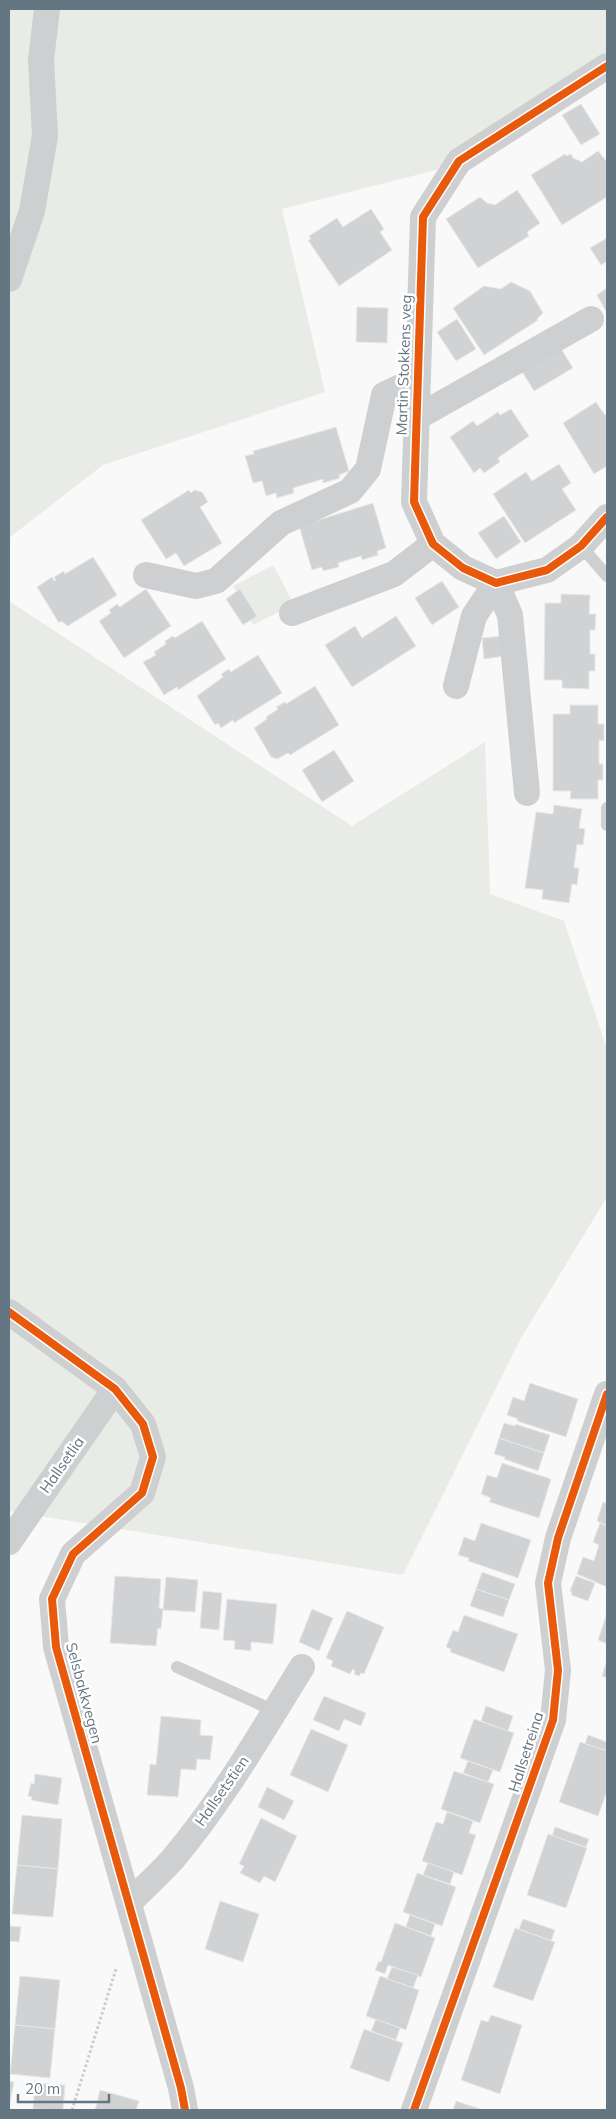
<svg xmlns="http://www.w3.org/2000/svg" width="616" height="2119" font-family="Mulish,sans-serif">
	<rect width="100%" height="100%" fill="#f9f9f9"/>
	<!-- green -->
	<g fill="#e8ebe6">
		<path d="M9 9H607V81L436 170 282 209 325 392 103 465 9 538Z"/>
		<path d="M273 565 294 604 253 625 233 586Z"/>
		<path d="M9 601 352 826 485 742 490 894 564 921 607 1049V1197L521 1338 403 1575 9 1511Z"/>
	</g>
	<!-- building -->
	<g fill="#d0d2d3" stroke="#e8e8e8">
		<path d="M581 104 600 134 581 145 562 115Z"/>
		<path d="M598 151 607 162V197L562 225 531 175 565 154 566 156 571 154 573 158 582 162Z"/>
		<path d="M517 190 540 223 527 232 529 236 478 268 446 219 480 197 487 203 495 205Z"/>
		<path d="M371 209 384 229 380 232 392 250 339 286 308 240 311 239 309 236 337 218 343 227Z"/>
		<path d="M607 238V261L601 265 590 248Z"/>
		<path d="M511 282 530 291 543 313 537 319 538 320 484 355 453 308 484 286 501 289Z"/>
		<path d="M607 288V313L597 295Z"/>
		<path d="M357 307 388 308 387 343 356 342Z"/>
		<path d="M457 319 476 349 456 361 437 332Z"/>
		<path d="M560 347 573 368 534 391 521 370Z"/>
		<path d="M596 402 605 415 607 414V466L594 474 563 423Z"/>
		<path d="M511 409 529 436 498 458 500 462 484 473 480 468 474 473 450 437 473 421 477 426 498 412 500 415Z"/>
		<path d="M336 427 349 471 339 475 340 478 323 483V479L293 488 294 493 277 498 276 493 266 496 262 481 253 483 245 456 254 454 253 451Z"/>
		<path d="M559 464 571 483 562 489 576 510 525 543 493 494 526 472 532 481Z"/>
		<path d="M189 490 191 493 194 490 202 492 208 502 200 507 222 543 184 566 176 553 166 559 141 520Z"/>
		<path d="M373 503 386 548 377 551 378 555 362 560 361 556 338 563 339 567 323 571 322 567 312 570 299 526Z"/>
		<path d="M504 516 521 542 496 559 478 533Z"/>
		<path d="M93 557 117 595 68 626 61 621 59 623 37 587 52 577 54 581 56 580 54 577 64 571 65 574Z"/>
		<path d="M442 581 459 607 432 625 415 598Z"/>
		<path d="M146 589 171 626 124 658 99 621 111 613 109 610 117 604 120 607Z"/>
		<path d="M240 589 257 616 243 625 226 599Z"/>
		<path d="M561 594 590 595 589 614H596L595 630H590V654H595V671H589V689L562 688V680H544L545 603H561Z"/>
		<path d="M396 616 416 646 352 687 325 645 355 626 362 638Z"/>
		<path d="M202 621 226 659 178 690 177 687 164 695 143 662 156 655 154 652 166 644 165 641 173 636 175 638Z"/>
		<path d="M503 636 505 656 484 659 482 638Z"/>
		<path d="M258 655 282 693 234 723 233 720 221 728 218 723 215 725 197 696 223 677 221 674 229 669 231 672Z"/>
		<path d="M315 686 339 725 290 755 288 753 277 759 271 757 254 728 267 719 266 717 278 709 276 707 285 702 286 704Z"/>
		<path d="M570 705H598V724H604V741L599 740V764H603V780H598V799H570L571 791H553V714H570Z"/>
		<path d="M334 750 354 781 322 802 302 770Z"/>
		<path d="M554 805 582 809 579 828 585 829 583 845 577 844 574 868H579L577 885 572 884 569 903 542 899 543 890 525 888 536 812 553 814Z"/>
		<path d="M530 1383 578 1399 566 1437 517 1421 518 1419 507 1415 513 1397 524 1401Z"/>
		<path d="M504 1423 515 1426V1424L550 1435 544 1453 499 1438Z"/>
		<path d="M499 1438 544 1453 538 1471 504 1459 505 1457 494 1454Z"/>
		<path d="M502 1463 551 1479 539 1518 489 1502 491 1498 481 1494 487 1475 497 1478Z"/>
		<path d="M603 1502 607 1503V1526L597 1521Z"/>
		<path d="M481 1523 531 1540 518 1578 468 1561 469 1558 458 1555 464 1537 475 1541Z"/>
		<path d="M600 1523 607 1526V1587L577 1574 583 1557 594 1561 599 1545 593 1542Z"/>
		<path d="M482 1572 515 1584 509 1600 476 1589Z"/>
		<path d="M115 1576 161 1579 159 1608 163 1609 161 1629 158 1628 156 1646 110 1643Z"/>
		<path d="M576 1576 595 1583 588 1601 571 1595 572 1592 570 1591Z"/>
		<path d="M166 1577 198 1580 195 1612 163 1610Z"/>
		<path d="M476 1589 509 1600 503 1617 470 1606Z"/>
		<path d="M203 1591 222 1593 219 1630 200 1628Z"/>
		<path d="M227 1599 277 1604 273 1644 251 1642V1651L234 1649 235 1641 223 1640Z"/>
		<path d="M312 1609 333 1618 319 1651 299 1642Z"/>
		<path d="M347 1611 384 1627 364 1674 361 1673 359 1676 354 1674 355 1671 353 1669 350 1674 331 1666 333 1661 326 1658Z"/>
		<path d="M607 1613V1644L598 1640Z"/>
		<path d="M464 1615 518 1634 504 1672 450 1652 451 1649 446 1647 453 1630 458 1632Z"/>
		<path d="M607 1660V1678L602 1676Z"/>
		<path d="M324 1696 366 1713 361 1726 344 1719 339 1731 313 1720Z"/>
		<path d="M486 1706 513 1716 508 1731 481 1721Z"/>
		<path d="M161 1716 201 1720 200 1735 213 1736 210 1760 197 1759 196 1770 181 1769 178 1797 147 1795 150 1764 156 1765Z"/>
		<path d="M474 1719 514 1733 500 1772 460 1758Z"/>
		<path d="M311 1729 348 1745 328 1792 290 1775Z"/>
		<path d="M588 1735 607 1742V1751L585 1744Z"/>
		<path d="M580 1742 607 1751V1791L598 1816 559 1802Z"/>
		<path d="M468 1761 493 1770 488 1782 463 1773Z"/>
		<path d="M454 1771 494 1784 480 1823 441 1809Z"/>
		<path d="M35 1774 62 1778 58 1805 31 1800 32 1797 28 1796 31 1783 34 1784Z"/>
		<path d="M267 1787 294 1801 284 1820 258 1807Z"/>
		<path d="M447 1812 473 1821 469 1833 476 1835 462 1875 422 1861 436 1822 443 1824Z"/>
		<path d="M22 1815 62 1819 58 1869 17 1865Z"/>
		<path d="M261 1818 297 1836 275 1882 264 1876 260 1883 240 1873 244 1866 239 1864Z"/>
		<path d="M555 1827 589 1839 586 1847 552 1836Z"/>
		<path d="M548 1834 587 1848 566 1908 527 1895Z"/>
		<path d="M428 1863 454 1872 450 1884 423 1875Z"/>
		<path d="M17 1865 58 1869 53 1917 12 1914Z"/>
		<path d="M417 1873 456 1887 442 1926 403 1912Z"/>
		<path d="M220 1901 259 1914 243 1962 205 1949Z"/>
		<path d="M410 1915 435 1924 431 1936 406 1927Z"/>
		<path d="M523 1919 555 1930 551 1941 519 1929Z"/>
		<path d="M395 1923 435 1938 421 1977 388 1965 385 1974 375 1970 379 1961 381 1962Z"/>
		<path d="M9 1926 21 1927 19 1942 9 1941Z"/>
		<path d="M515 1928 555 1942 533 2001 493 1987Z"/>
		<path d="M392 1967 418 1975 413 1988 387 1979Z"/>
		<path d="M20 1976 60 1980 55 2029 15 2025Z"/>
		<path d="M380 1976 419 1990 406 2030 366 2016Z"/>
		<path d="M491 2015 522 2025 500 2094 461 2080 481 2020 488 2022Z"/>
		<path d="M376 2019 400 2028 396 2040 371 2031Z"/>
		<path d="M15 2025 55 2029 50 2078 10 2074Z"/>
		<path d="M364 2029 403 2043 389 2082 350 2068Z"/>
		<path d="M9 2081 14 2082 9 2108Z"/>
		<path d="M35 2083 65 2085 63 2110 33 2109Z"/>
		<path d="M100 2090 139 2101 136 2110H95Z"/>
		<path d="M456 2101 483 2110H453Z"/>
	</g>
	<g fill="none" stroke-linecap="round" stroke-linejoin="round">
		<!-- path -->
		<path stroke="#cbcccd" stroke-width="3" stroke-dasharray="2.5 2.5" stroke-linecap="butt" d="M72 2110 116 1969"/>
		<!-- service -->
		<g stroke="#cecfd0" stroke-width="12">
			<path d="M581 546 607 576"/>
			<path d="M607 825V808"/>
			<path d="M177 1667 275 1711"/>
		</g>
		<!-- minor -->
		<g stroke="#cecfd0" stroke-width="26">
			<path d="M607 66 459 161 423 217 414 502 433 544 463 568 496 583 547 570 581 546 607 517"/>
			<path d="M9 279 32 211 45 136 41 60 47 9"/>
			<path d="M416 418 591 319"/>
			<path d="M146 575 196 586 216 581 281 523 350 491 368 469 384 395 417 379"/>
			<path d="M292 613 394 574 433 544"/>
			<path d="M456 686 474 616 496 583 510 615 527 793"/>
			<path d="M9 1312 115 1389 143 1424 153 1457 142 1493 73 1554 52 1599 56 1647 181 2088 185 2110"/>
			<path d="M9 1542 115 1389"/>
			<path d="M129 1903C143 1889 158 1875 172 1860 222 1801 261 1733 302 1667"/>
			<path d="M414 2110 553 1720 558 1670 548 1583 558 1538 607 1394"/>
		</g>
		<defs>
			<g id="cycleway">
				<path d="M607 66 459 161 423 217 414 502 433 544 463 568 496 583 547 570 581 546 607 517"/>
				<path d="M9 1312 115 1389 143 1424 153 1457 142 1493 73 1554 52 1599 56 1647 181 2088 185 2110"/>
				<path d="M414 2110 553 1720 558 1670 548 1583 558 1538 607 1394"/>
			</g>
		</defs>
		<!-- cycleway casing -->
		<use href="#cycleway" stroke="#fff" stroke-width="11"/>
		<!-- cycleway -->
		<use href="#cycleway" stroke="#e8590c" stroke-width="8"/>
	</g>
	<g text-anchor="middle" stroke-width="5" stroke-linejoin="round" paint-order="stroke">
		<!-- street labels -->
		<g font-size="15" fill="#657683" stroke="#fff">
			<text transform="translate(404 365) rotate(-88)" y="5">Martin Stokkens veg</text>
			<text transform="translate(62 1465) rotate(-55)" y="5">Hallsetlia</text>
			<text transform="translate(84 1693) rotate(75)" y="5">Selsbakkvegen</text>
			<text transform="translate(526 1752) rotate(-72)" y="5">Hallsetreina</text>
			<text transform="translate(222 1791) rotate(-55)" y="5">Hallsetstien</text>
		</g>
	</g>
	<!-- border -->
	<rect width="616" height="2119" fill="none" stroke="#657683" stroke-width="20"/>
	<!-- scale -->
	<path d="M18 2094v8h91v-8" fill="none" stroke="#657683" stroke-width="2.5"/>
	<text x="25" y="2094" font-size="15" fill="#657683" stroke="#ffffff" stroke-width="4" paint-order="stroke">20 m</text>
</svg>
